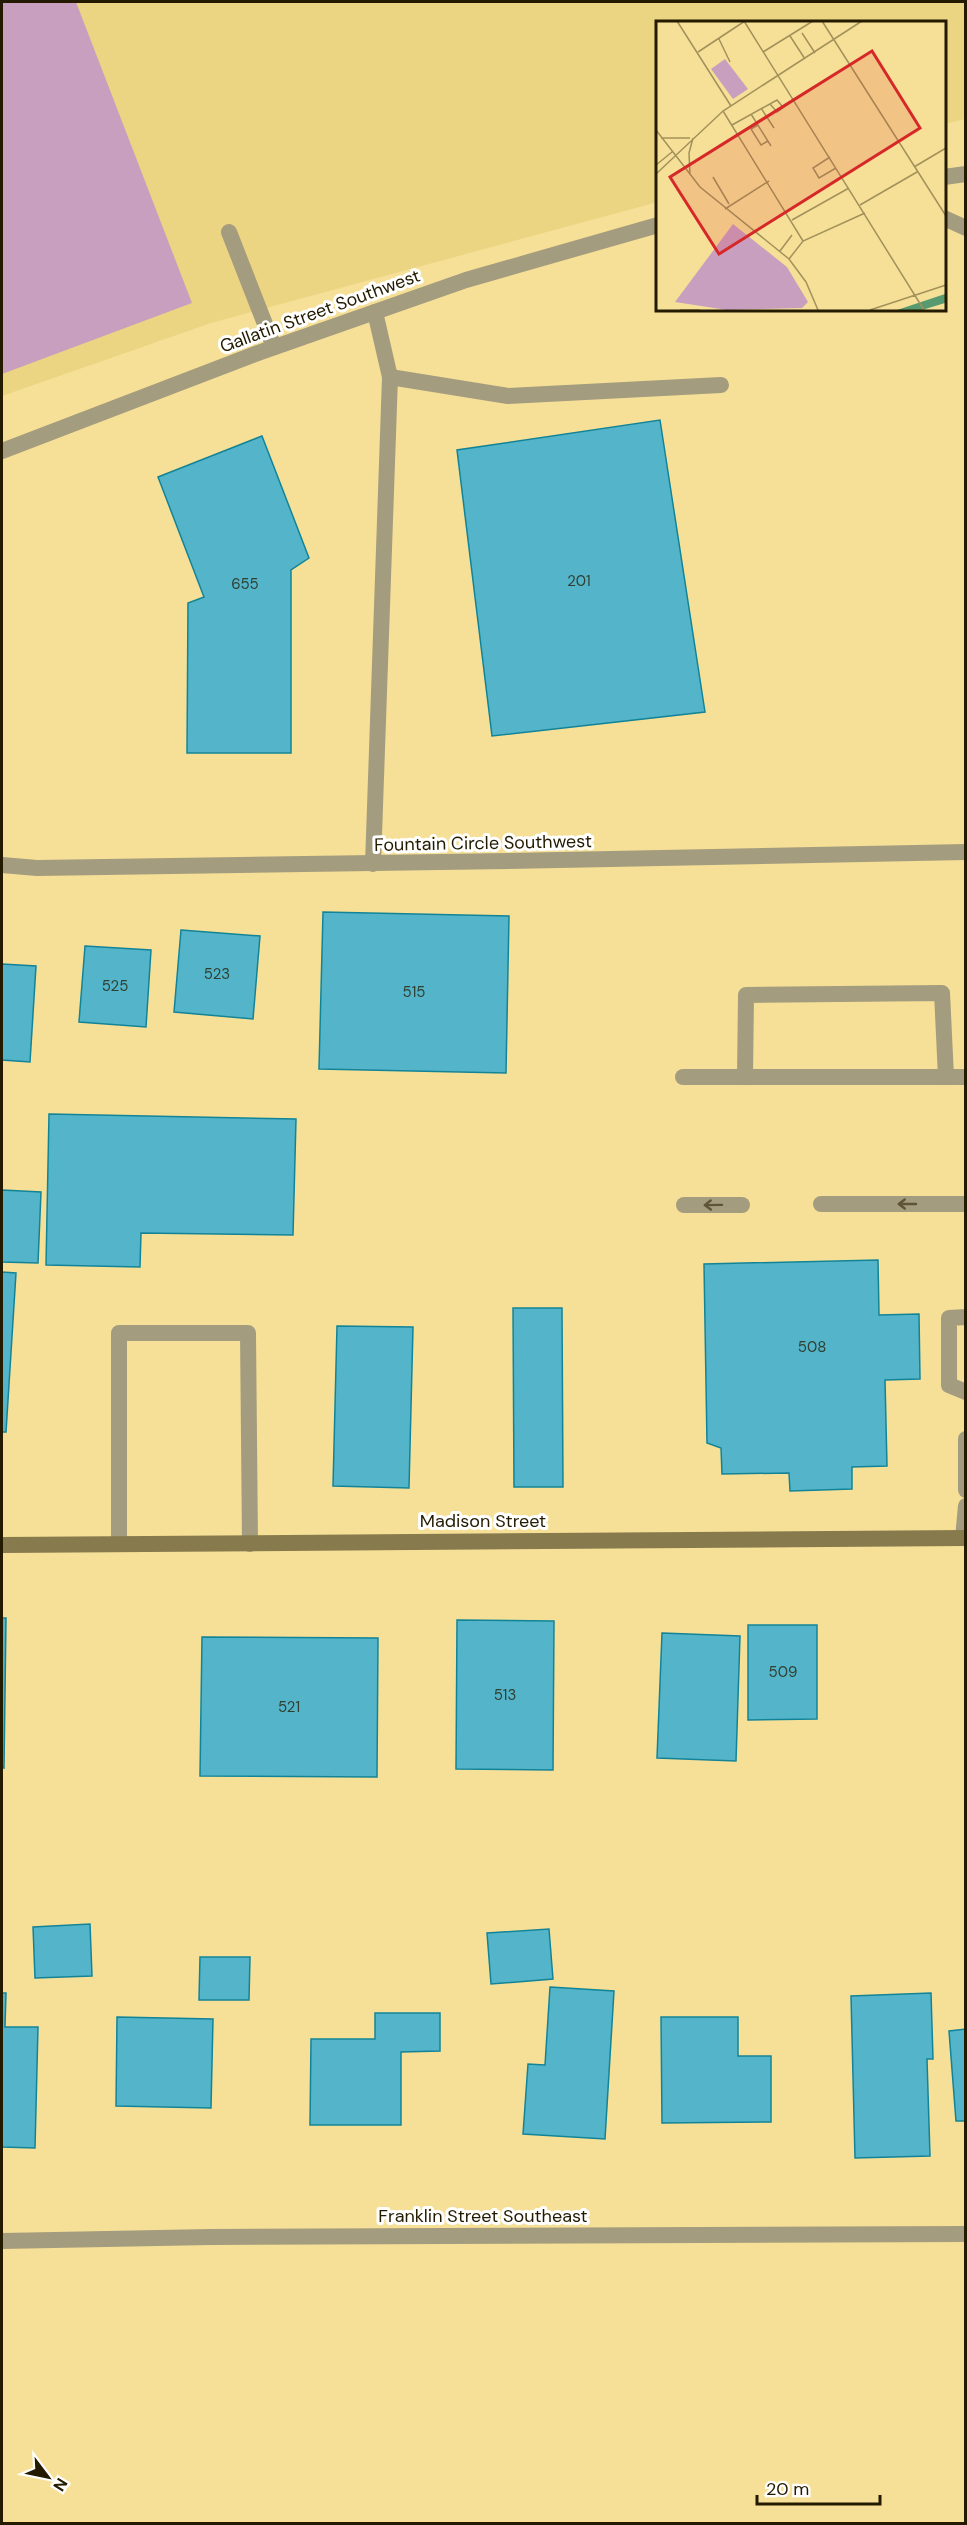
<svg xmlns="http://www.w3.org/2000/svg" width="967" height="2525" font-family="'DM Sans',sans-serif">
	<rect width="100%" height="100%" fill="#f6e097"/>
	<!-- built -->
	<path fill="#ebd482" d="M2 2H965V119L945 124 944 22H658V202L211 323 2 396Z"/>
	<!-- green -->
	<path fill="#c99fc0" d="M2 2H76L192 303 2 374Z"/>
	<!-- building -->
	<g fill="#54b4c9" stroke="#138498" stroke-width="1.5">
		<path d="M660 420 705 712 492 736 457 450Z"/>
		<path d="M262 436 309 558 291 570V753H187L188 603 204 597 158 477Z"/>
		<path d="M323 912 509 916 506 1073 319 1069Z"/>
		<path d="M181 930 260 936 253 1019 174 1012Z"/>
		<path d="M85 946 151 950 146 1027 79 1022Z"/>
		<path d="M2 964 36 966 30 1062 2 1060Z"/>
		<path d="M49 1114 296 1119 293 1235 141 1233 140 1267 46 1265Z"/>
		<path d="M2 1190 41 1192 38 1263 2 1262Z"/>
		<path d="M878 1260 879 1315 919 1314 920 1379 885 1380 887 1466 852 1467V1489L790 1491 789 1473 722 1474 721 1448 707 1443 704 1264Z"/>
		<path d="M2 1272 16 1273 6 1432H2Z"/>
		<path d="M513 1308H562L563 1487H514Z"/>
		<path d="M337 1326 413 1327 409 1488 333 1486Z"/>
		<path d="M2 1618H6L4 1768 2 1767Z"/>
		<path d="M457 1620 554 1621 553 1770 456 1769Z"/>
		<path d="M748 1625H817V1719L748 1720Z"/>
		<path d="M662 1633 740 1636 736 1761 657 1758Z"/>
		<path d="M202 1637 378 1638 377 1777 200 1776Z"/>
		<path d="M90 1924 92 1976 35 1978 33 1927Z"/>
		<path d="M549 1929 553 1979 491 1984 487 1933Z"/>
		<path d="M200 1957H250L249 2000H199Z"/>
		<path d="M550 1987 614 1991 605 2139 523 2134 528 2064 545 2065Z"/>
		<path d="M2 1993H6L5 2027H38L35 2148 2 2147Z"/>
		<path d="M931 1993 933 2059H927L930 2156 855 2158 851 1996Z"/>
		<path d="M375 2013H440V2051L401 2052V2125H310L311 2039H375Z"/>
		<path d="M117 2017 213 2019 211 2108 116 2106Z"/>
		<path d="M661 2017H738V2056H771V2122L662 2123Z"/>
		<path d="M966 2029V2121H956L949 2031Z"/>
	</g>
	<g fill="none" stroke-linecap="round" stroke-linejoin="round">
		<!-- service -->
		<g stroke="#a49c7e" stroke-width="16">
			<path d="M229 232 274 347"/>
			<path d="M390 377 508 396 721 385"/>
			<path d="M373 864 390 377 375 312"/>
			<path d="M683 1077H966"/>
			<path d="M745 1077 746 995 942 993 946 1077"/>
			<path d="M821 1204H966"/>
			<path d="M684 1205H742"/>
			<path d="M966 1317 949 1318V1385L966 1392"/>
			<path d="M966 1439V1490"/>
			<path d="M963 1538 966 1506"/>
			<path d="M119 1544V1333H248L250 1544"/>
		</g>
		<!-- minor -->
		<path stroke="#a49c7e" stroke-width="16" d="M2 865 37 868C347 863 656 860 966 852"/>
		<!-- tertiary -->
		<g stroke="#a49c7e" stroke-width="16">
			<path d="M944 177 966 174"/>
			<path d="M944 218 966 228"/>
			<path d="M2 451 258 353 466 280 658 225"/>
			<path d="M2 2241 210 2237 966 2234"/>
		</g>
		<!-- secondary -->
		<path stroke="#877a4d" stroke-width="16" d="M2 1545 966 1538"/>
	</g>
	<!-- one-way arrows -->
	<defs><path id="oneway-shaft" d="M-6 0H5M1.5-3L5.5 0L1.5 3" fill="none" stroke-width="1.6" stroke-linecap="round" stroke-linejoin="round" transform="scale(1.5)"/></defs>
	<g stroke="#5d5439">
		<use href="#oneway-shaft" transform="translate(907 1204) rotate(-180)"/>
		<use href="#oneway-shaft" transform="translate(713 1205) rotate(179)"/>
	</g>
	<g text-anchor="middle" stroke-width="6" stroke-linejoin="round" paint-order="stroke">
		<!-- number labels -->
		<g font-size="15" fill="#2f4032">
			<text x="579" y="586">201</text>
			<text x="245" y="589">655</text>
			<text x="217" y="979">523</text>
			<text x="115" y="991">525</text>
			<text x="414" y="997">515</text>
			<text x="812" y="1352">508</text>
			<text x="783" y="1677">509</text>
			<text x="505" y="1700">513</text>
			<text x="289" y="1712">521</text>
		</g>
		<!-- street labels -->
		<g font-size="18" fill="#231a00" stroke="#fff">
			<text transform="translate(320 311) rotate(-20)" y="6">Gallatin Street Southwest</text>
			<text transform="translate(483 843) rotate(-1)" y="6">Fountain Circle Southwest</text>
			<text x="483" y="1527">Madison Street</text>
			<text x="483" y="2222">Franklin Street Southeast</text>
		</g>
	</g>
	<!-- overview -->
	<g transform="translate(656 21)">
		<rect width="290" height="290" fill="#f6e097"/>
		<path d="M69 38 92 68 77 78 55 48ZM77 203 131 246 152 281 146 287 71 289 19 281Z" fill="#c99fc0"/>
		<path d="M289 273V282L266 289H241Z" fill="#589a6f"/>
		<path fill="none" stroke="#a2915b" stroke-width="1.5" d="M21 0 75 85M88 0 268 289M166 0 290 195M146 12 159 32M134 15 149 38M63 18 74 41M42 31 89 0M107 31 157 0M114 83 121 91 138 79M105 87 118 107M67 90 147 220M95 93 115 125M76 104 121 79 126 85M102 104 95 108 105 124 112 120M0 109 44 166 133 238 150 261 162 289M5 117H34M174 136 157 147 163 157 180 147M0 144 16 131M258 146 290 127M0 153 67 90 206 0M34 154 33 132 37 117M57 156 73 183M204 184 261 151M69 188 113 160M136 199 193 167M124 230 136 214M133 238 147 220 209 192M24 289H44M214 289 290 264"/>
		<path fill="#d62828" fill-opacity="0.15" stroke="#d62828" stroke-width="3" d="M216 30 264 107 63 233 14 156Z"/>
		<rect width="290" height="290" fill="none" stroke="#231a00" stroke-width="3"/>
	</g>
	<!-- border -->
	<rect width="967" height="2525" fill="none" stroke="#231a00" stroke-width="6"/>
	<!-- north arrow -->
	<g transform="translate(48 2477) rotate(122)" stroke="#ffffff" stroke-width="4.5" paint-order="stroke">
	<path d="M0-4.5L10 22L0 15L-10 22Z" fill="#231a00"/>
	<text y="-9" font-size="16" font-weight="bold" text-anchor="middle" fill="#231a00">N</text>
	</g>
	<!-- scale -->
	<path d="M757 2495v9h123v-9" fill="none" stroke="#231a00" stroke-width="3"/>
	<text x="766" y="2495" font-size="18" fill="#231a00" stroke="#ffffff" stroke-width="4.5" paint-order="stroke">20 m</text>
</svg>
